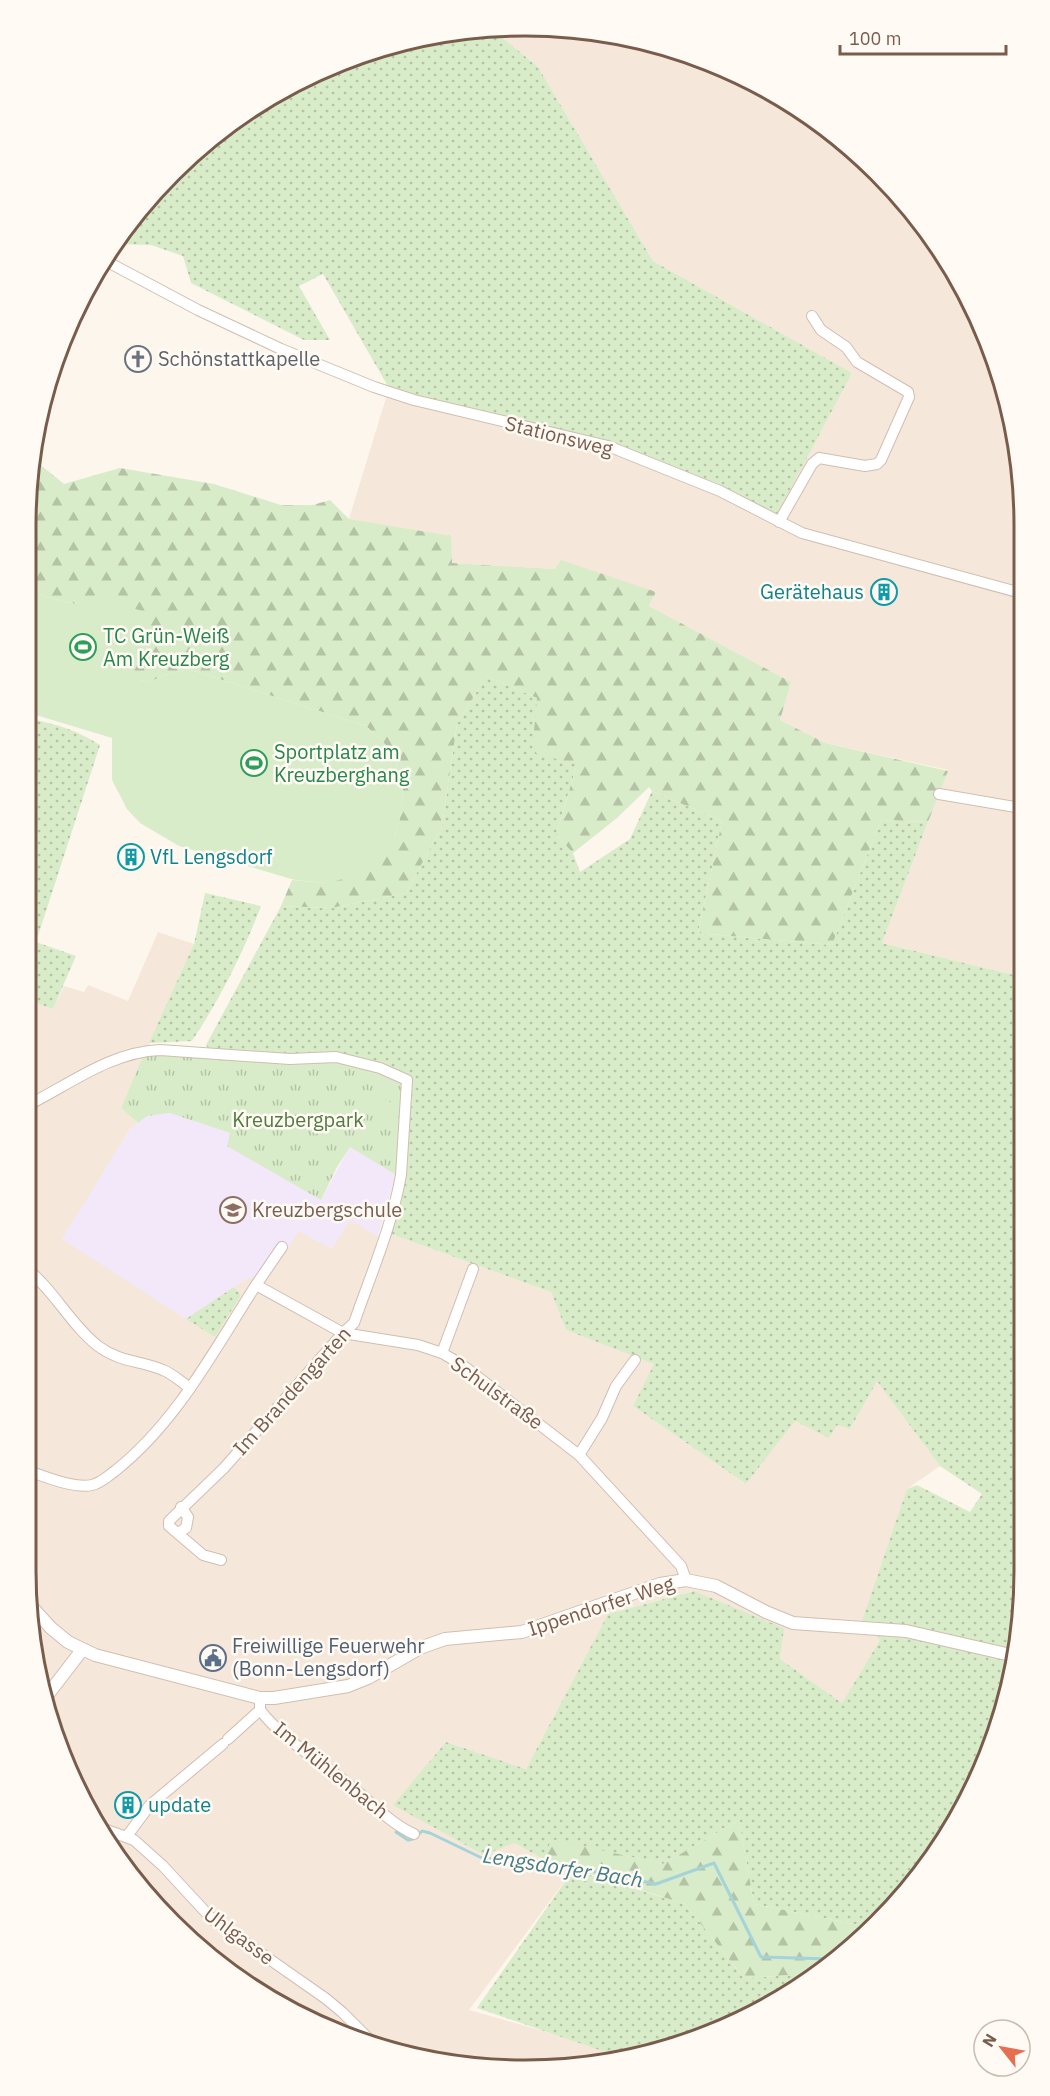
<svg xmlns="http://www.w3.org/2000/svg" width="1050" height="2096" font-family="'IBM Plex Sans',sans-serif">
	<defs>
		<pattern id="grass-dots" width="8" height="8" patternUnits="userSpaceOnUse" patternTransform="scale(1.5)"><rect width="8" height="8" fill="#d8ecc9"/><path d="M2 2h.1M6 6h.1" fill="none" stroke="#b4c2a5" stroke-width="1.8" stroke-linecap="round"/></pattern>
		<pattern id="forest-firs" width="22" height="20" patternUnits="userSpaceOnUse" patternTransform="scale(1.5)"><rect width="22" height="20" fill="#d8ecc9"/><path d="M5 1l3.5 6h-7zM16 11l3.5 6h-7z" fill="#b4c2a5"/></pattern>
		<pattern id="park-tufts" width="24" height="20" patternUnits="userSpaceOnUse" patternTransform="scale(1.5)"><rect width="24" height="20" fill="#d8ecc9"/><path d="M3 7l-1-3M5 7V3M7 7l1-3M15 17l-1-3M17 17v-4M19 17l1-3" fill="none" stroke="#b4c2a5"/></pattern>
	</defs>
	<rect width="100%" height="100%" fill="#fdf6ec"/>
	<!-- residential -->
	<g fill="#f5e8da">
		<path d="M557 27 654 42 746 77 854 149 921 221 987 334 1020 459 1022 977 882 943 948 770 825 743 780 720 791 682 649 606 656 592 555 569 452 563 349 519 389 388 611 443 719 484 775 516 852 373 653 261 538 67 492 29Z"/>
		<path d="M158 932 194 944 121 1108 138 1123 130 1129 109 1165 241 1295 234 1287 249 1277 299 1231 350 1219 378 1236 391 1234 551 1292 566 1330 655 1364 633 1406 746 1484 795 1421 828 1437 837 1425 850 1429 877 1380 940 1466 907 1489 880 1640 842 1703 780 1659 783 1628 693 1591 608 1614 526 1769 446 1742 514 1843 545 1860 573 1870 469 2010 628 2055 590 2066 427 2061 334 2032 248 1987 129 1875 52 1732 26 1571V1000L53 1009 64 986 84 992 88 985 128 1001Z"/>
	</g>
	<!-- education -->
	<path fill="#f3e8fa" d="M170 1113 230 1133 321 1200 350 1146 396 1175 378 1236 350 1220 332 1249 299 1231 286 1250 279 1245 255 1277 251 1279 249 1277 186 1319 62 1239 130 1129 147 1116Z"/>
	<!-- grass -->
	<g fill="url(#grass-dots)">
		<path d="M492 29 538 67 653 261 852 373 776 516 719 484 611 443 389 388 323 274 299 286 330 340H304L191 283 183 256 151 245 115 244 129 221 195 150 275 93 364 52 459 30Z"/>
		<path d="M486 676 537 698 577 764 556 835 573 853 580 872 630 839 652 791 722 821 698 933 832 945 881 820 928 822 882 943 1022 977 1023 1603 1008 1700 973 1792 878 1924 873 1928 754 1904 739 1820 663 1864 551 1840 545 1860 514 1843 484 1855 393 1805 446 1742 526 1769 608 1614 694 1591 784 1628 780 1659 842 1703 880 1640 862 1621 907 1489 917 1485 970 1512 982 1494 940 1466 877 1381 850 1429 837 1425 829 1438 795 1421 746 1484 633 1406 654 1364 566 1330 551 1292 391 1234 407 1174 406 1167 290 1056 209 1050 206 1045 281 906 331 908 406 893 442 826 457 724Z"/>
		<path d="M26 718C55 724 75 729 100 745L36 942 76 956 53 1009 26 1000Z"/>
		<path d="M205 893 261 906C243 953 220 999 192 1041L149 1043 194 944Z"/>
		<path d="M234 1287 241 1295 215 1337 186 1319Z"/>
		<path d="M573 1870 685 1904 744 1978 808 1974 746 2019 620 2057 477 2008Z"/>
	</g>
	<!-- forest -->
	<g fill="url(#forest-firs)">
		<path d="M32 458 64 484 120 468 214 484 281 505H313L330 500 349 519 451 536 452 563 555 569 561 560 656 592 649 606 791 682 780 720 825 743 948 771 928 822 881 820 832 945 698 933 722 821 652 791 649 787 617 818 573 853 556 835 577 764 532 753 537 698 486 676 457 724 442 826 406 893 331 908 281 906 292 880 326 883 394 838 400 818 403 795 402 778 389 748 366 726 188 669 164 675 150 682 130 678 93 597 75 604 26 592 27 493Z"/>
		<path d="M739 1820 754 1904 873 1928 808 1974 744 1978 685 1904 545 1860 551 1839 663 1864Z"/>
	</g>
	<!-- park -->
	<path fill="url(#park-tufts)" d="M154 1054 336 1060 354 1064 403 1082 396 1175 350 1147 337 1167 321 1200 227 1146 230 1133 170 1113 147 1116 138 1123 121 1108 143 1056Z"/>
	<!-- pitch -->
	<g fill="#d8ecc9">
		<path d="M26 592 75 604 93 596 152 614 131 678 150 682 164 675 188 669 366 726 389 748 402 778 403 795 400 818 394 838 376 859 352 877 326 883 295 880 179 846 140 823 127 809 112 780V738L26 712Z"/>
		<path d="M365 1089 392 1103 383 1120 356 1106Z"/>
	</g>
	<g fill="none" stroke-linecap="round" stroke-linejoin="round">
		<!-- stream -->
		<g stroke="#a5d3da" stroke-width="3">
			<path d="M396 1832 408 1840 413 1839"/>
			<path d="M419 1834 422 1831 430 1833 484 1859 520 1857 656 1884 714 1863 761 1957 830 1959"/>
		</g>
		<defs>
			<g id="minor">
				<path d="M104 260 198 310 281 349 374 387 414 400 608 446 720 491 802 533 1021 593"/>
				<path d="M779 522 812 464 819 458 865 466 877 464 881 460 909 397 908 392 857 362 846 347 821 330 812 316"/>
				<path d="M939 794 1021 808"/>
				<path d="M26 1106C69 1085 110 1052 160 1050L290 1059 336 1057 380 1068 407 1080 401 1175C392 1226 371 1274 354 1323L343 1333 224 1468 169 1521V1526L203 1555 221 1560"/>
				<path d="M26 1268C54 1290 70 1324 98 1346 121 1363 140 1360 163 1370 173 1374 181 1382 190 1388"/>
				<path d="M256 1285 282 1247"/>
				<path d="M442 1353 473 1269"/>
				<path d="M579 1455 602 1418 616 1386 635 1360"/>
				<path d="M26 1470C43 1476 74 1489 92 1485 101 1483 108 1476 115 1471 177 1422 214 1350 256 1285L343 1333 418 1345 442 1353 461 1364 579 1455 681 1566 686 1580"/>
				<path d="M178 1533 186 1528 188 1517 181 1507"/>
				<path d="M260 1698V1710C285 1742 321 1761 352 1787 372 1803 390 1823 414 1834"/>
				<path d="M228 1739 260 1710"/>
				<path d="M104 1829 134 1840 163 1866 212 1919 325 1998 342 2012 375 2045"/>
				<path d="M127 1836 150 1805 223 1744"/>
			</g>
			<g id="tertiary">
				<path d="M31 1606 51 1628 68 1642 95 1655 260 1698H274L348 1686 368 1678 420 1648 445 1639 522 1632 660 1584 686 1580 716 1586 766 1612 793 1623 906 1631 1015 1656"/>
				<path d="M46 1697 82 1650"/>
			</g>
		</defs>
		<!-- minor casing -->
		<use href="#minor" stroke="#d1beb0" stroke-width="12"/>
		<!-- tertiary casing -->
		<use href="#tertiary" stroke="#d1beb0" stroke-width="14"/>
		<!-- minor -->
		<use href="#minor" stroke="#fff" stroke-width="10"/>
		<!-- tertiary -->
		<use href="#tertiary" stroke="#fff" stroke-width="12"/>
	</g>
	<!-- icons -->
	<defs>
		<symbol id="church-ring" viewBox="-11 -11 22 22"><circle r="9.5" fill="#fffaf3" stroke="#6b7280" stroke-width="1.5"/><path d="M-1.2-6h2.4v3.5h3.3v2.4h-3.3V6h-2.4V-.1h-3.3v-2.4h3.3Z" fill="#6b7280"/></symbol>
		<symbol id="building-ring" viewBox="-11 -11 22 22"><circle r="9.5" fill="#fffaf3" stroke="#0f9aa8" stroke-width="1.5"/><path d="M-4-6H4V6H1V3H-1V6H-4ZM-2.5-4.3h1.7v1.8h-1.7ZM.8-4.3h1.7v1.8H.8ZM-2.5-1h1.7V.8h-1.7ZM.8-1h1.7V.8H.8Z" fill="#0f9aa8"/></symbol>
		<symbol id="stadium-ring" viewBox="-11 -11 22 22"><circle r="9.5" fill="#fffaf3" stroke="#2e9e5b" stroke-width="1.5"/><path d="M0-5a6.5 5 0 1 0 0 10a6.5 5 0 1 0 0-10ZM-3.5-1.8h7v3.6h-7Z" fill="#2e9e5b"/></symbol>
		<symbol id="school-ring" viewBox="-11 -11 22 22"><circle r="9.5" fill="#fffaf3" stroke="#8d6e63" stroke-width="1.5"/><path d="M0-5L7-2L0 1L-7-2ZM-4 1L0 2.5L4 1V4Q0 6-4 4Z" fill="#8d6e63"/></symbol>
		<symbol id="civic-ring" viewBox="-11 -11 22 22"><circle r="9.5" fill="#fffaf3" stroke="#5c6f8a" stroke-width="1.5"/><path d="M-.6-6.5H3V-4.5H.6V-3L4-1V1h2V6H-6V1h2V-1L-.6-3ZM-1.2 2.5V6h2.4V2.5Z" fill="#5c6f8a"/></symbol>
	</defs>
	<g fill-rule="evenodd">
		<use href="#church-ring" x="123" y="344" width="30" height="30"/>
		<use href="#building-ring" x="869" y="577" width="30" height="30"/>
		<use href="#stadium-ring" x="68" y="632" width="30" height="30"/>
		<use href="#stadium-ring" x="239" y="748" width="30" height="30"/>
		<use href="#building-ring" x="116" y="842" width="30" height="30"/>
		<use href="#school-ring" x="218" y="1195" width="30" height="30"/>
		<use href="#civic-ring" x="198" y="1643" width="30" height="30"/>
		<use href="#building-ring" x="113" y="1790" width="30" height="30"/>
	</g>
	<g text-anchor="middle" stroke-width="5" stroke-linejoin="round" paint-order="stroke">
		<!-- worship labels -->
		<g font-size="20" fill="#5b616d" stroke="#fffaf3" text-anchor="start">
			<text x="158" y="366">Schönstattkapelle</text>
		</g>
		<!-- street labels -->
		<g font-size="20" fill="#7a5c4d" stroke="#fffaf3">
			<text transform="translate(559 436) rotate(14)" y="7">Stationsweg</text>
			<text transform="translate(292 1391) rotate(-48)" y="7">Im Brandengarten</text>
			<text transform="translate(497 1393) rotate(36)" y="7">Schulstraße</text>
			<text transform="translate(601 1606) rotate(-18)" y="7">Ippendorfer Weg</text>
			<text transform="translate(331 1770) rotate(39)" y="7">Im Mühlenbach</text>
			<text transform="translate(239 1936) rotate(37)" y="7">Uhlgasse</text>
		</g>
		<!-- culture labels -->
		<g font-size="20" fill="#0d838f" stroke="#fffaf3" text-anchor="start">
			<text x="864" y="599" text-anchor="end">Gerätehaus</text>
			<text x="150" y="864">VfL Lengsdorf</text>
			<text x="148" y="1812">update</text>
		</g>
		<!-- leisure labels -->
		<g font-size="20" fill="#27864d" stroke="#fffaf3" text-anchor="start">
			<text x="103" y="643">TC Grün-Weiß<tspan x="103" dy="23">Am Kreuzberg</tspan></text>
			<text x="274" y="759">Sportplatz am<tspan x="274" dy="23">Kreuzberghang</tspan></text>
		</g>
		<!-- park labels -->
		<g font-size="20" fill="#537a41" stroke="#fffaf3">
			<text x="298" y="1127">Kreuzbergpark</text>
		</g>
		<!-- education labels -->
		<g font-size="20" fill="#785e54" stroke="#fffaf3" text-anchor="start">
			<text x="252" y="1217">Kreuzbergschule</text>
		</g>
		<!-- service labels -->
		<g font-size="20" fill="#4e5e75" stroke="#fffaf3" text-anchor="start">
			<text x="232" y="1653">Freiwillige Feuerwehr<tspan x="232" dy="23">(Bonn-Lengsdorf)</tspan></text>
		</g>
		<!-- water labels -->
		<g font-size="21" font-style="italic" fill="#437c86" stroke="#fffaf3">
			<text transform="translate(563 1868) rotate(9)" y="7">Lengsdorfer Bach</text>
		</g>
	</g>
	<!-- crop -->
	<path d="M0 0H1050V2096H0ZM525 36H525A489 489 0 0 1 1014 525V1571A489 489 0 0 1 525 2060H525A489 489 0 0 1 36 1571V525A489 489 0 0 1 525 36Z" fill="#fffaf3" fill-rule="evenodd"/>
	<path fill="none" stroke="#7a5c4d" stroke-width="3" d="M525 36H525A489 489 0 0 1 1014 525V1571A489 489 0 0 1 525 2060H525A489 489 0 0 1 36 1571V525A489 489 0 0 1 525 36Z"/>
	<!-- north arrow -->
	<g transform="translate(1002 2048) rotate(301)"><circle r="28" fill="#fffaf3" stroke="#cabbb1" stroke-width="1.5"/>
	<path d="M0-4.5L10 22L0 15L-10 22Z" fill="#e76f51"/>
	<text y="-9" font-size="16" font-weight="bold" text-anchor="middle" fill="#7a5c4d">N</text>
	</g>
	<!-- scale -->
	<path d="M840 45v9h166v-9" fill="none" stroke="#7a5c4d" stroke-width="3"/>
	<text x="849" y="45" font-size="18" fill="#7a5c4d" stroke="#fffaf3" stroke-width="4.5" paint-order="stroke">100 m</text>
</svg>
